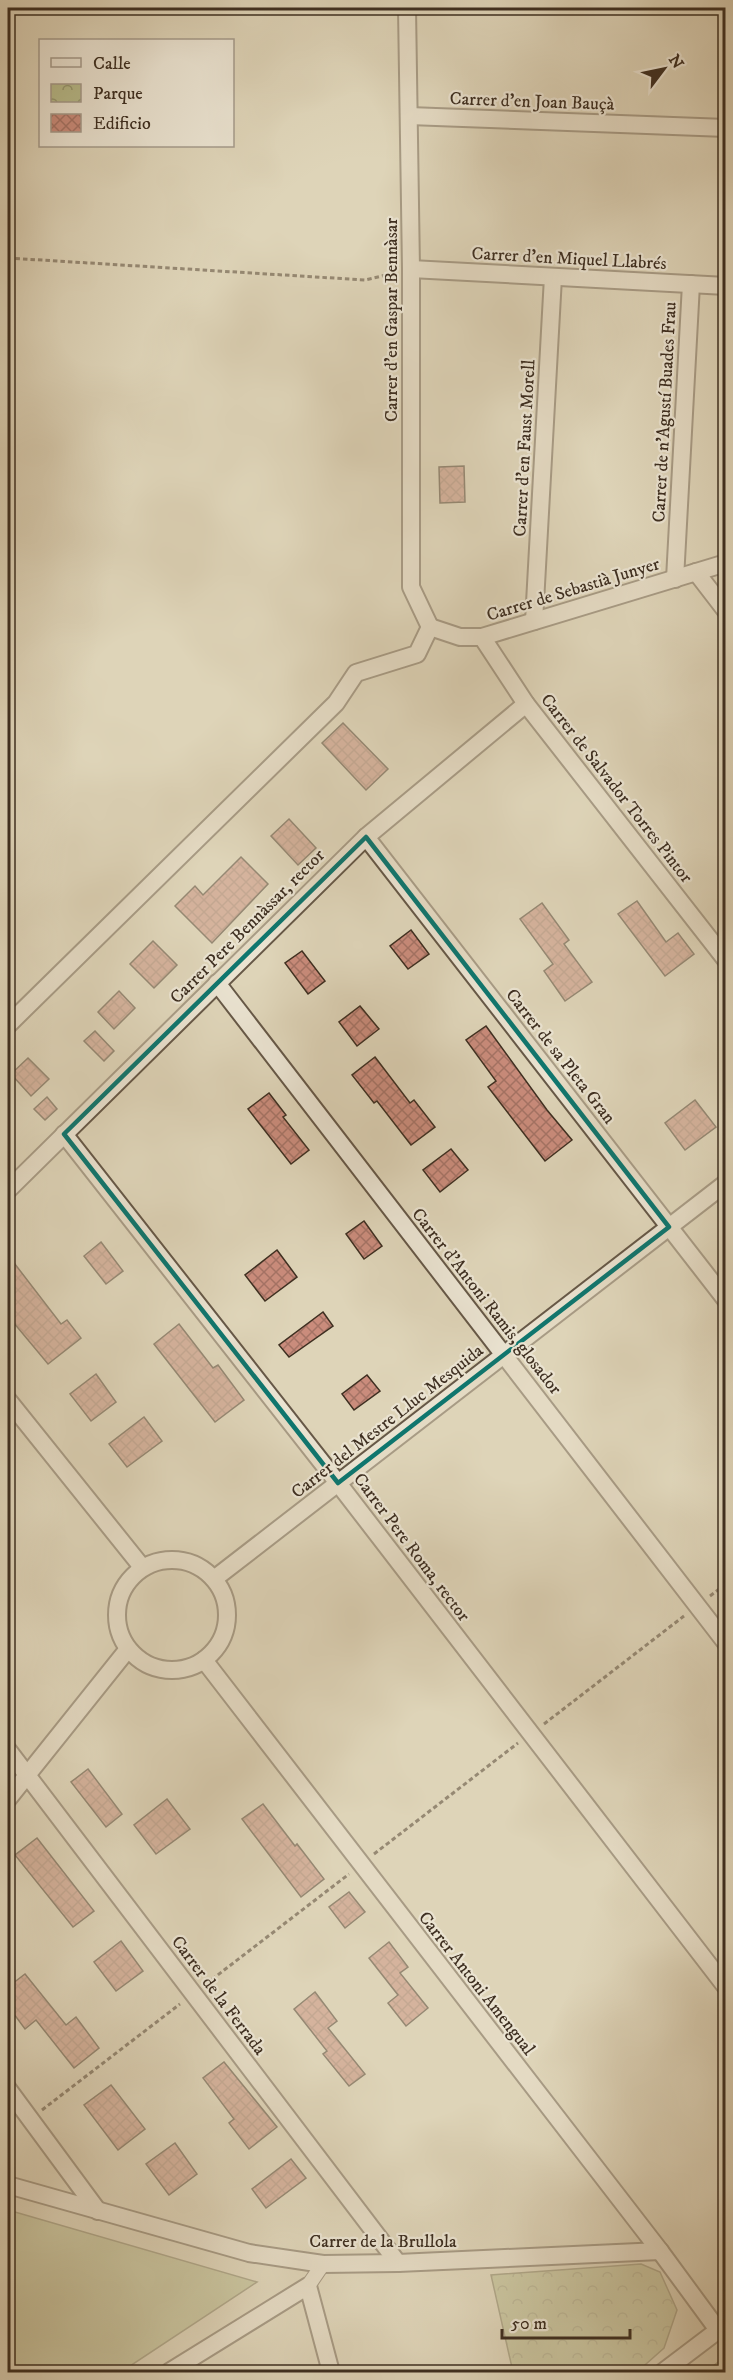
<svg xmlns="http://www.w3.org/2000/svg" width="733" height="2380" font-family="'IM FELL DW Pica',serif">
	<defs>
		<pattern id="park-crowns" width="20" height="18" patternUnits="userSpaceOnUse" patternTransform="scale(1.5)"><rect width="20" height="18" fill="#b7bb8b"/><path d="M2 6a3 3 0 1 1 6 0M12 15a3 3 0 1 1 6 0" fill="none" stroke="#969871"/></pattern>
		<pattern id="building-cross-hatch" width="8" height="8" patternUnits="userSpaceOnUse" patternTransform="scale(1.5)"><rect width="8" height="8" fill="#ca8c7c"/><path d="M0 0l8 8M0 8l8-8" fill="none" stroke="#a57365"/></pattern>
	</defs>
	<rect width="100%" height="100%" fill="#ded4b8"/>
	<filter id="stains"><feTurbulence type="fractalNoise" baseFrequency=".00333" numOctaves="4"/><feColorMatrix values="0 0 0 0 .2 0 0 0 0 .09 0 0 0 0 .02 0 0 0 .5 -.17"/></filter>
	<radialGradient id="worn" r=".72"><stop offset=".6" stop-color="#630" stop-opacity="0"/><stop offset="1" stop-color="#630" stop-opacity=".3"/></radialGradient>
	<!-- green -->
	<g fill="#b7bb8b" stroke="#7a7556" stroke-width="1.5">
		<path d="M8 2210 257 2282 121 2372H8Z"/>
		<path d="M725 2357V2372H705Z"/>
	</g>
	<!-- park -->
	<path fill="url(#park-crowns)" stroke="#7a7556" stroke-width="1.5" d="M641 2264 660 2272 677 2310 664 2348 637 2372H513L491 2275Z"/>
	<!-- building -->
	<g fill="url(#building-cross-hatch)" stroke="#3e2f21" stroke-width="1.5">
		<path d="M464 466 465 502 440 503 439 467Z"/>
		<path d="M343 723 388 769 366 790 322 743Z"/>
		<path d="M289 819 316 848 298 865 271 836Z"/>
		<path d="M241 857 268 884 212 943 175 906 195 886 203 895Z"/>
		<path d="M637 901 666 942 678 933 694 954 665 976 618 914Z"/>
		<path d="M542 903 569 940 564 944 592 982 565 1001 544 971 553 964 520 919Z"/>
		<path d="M411 930 429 954 408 969 390 946Z"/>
		<path d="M153 941 177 965 154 988 130 964Z"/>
		<path d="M302 951 325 981 308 994 285 963Z"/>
		<path d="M119 991 135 1008 114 1029 98 1012Z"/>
		<path d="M360 1006 379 1029 357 1046 339 1022Z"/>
		<path d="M486 1026 547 1110 572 1140 545 1161 488 1087 496 1081 466 1040Z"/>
		<path d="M95 1031 114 1051 104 1061 84 1041Z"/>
		<path d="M375 1057 410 1103 414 1100 435 1127 411 1145 377 1101 374 1103 352 1075Z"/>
		<path d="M28 1058 49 1079 31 1096 11 1074Z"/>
		<path d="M269 1093 286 1115 283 1117 309 1150 291 1164 248 1109Z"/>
		<path d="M47 1097 57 1109 45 1120 34 1109Z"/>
		<path d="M695 1100 716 1127 685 1150 665 1123Z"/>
		<path d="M451 1149 468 1170 440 1192 423 1170Z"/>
		<path d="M364 1221 382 1246 364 1259 346 1234Z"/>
		<path d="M101 1242 123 1271 106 1284 84 1256Z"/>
		<path d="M277 1250 297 1277 265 1301 245 1275Z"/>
		<path d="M8 1255 61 1324 67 1320 81 1338 48 1364 8 1316Z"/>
		<path d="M323 1312 333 1326 289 1357 279 1345Z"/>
		<path d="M179 1324 213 1368 218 1365 244 1400 215 1422 154 1344Z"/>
		<path d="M96 1374 116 1402 91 1421 70 1394Z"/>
		<path d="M367 1375 380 1391 354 1410 342 1394Z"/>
		<path d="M144 1417 162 1441 127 1467 109 1444Z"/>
		<path d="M88 1769 122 1814 106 1827 71 1782Z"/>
		<path d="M167 1799 190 1829 156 1854 134 1825Z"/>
		<path d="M263 1804 295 1846 297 1844 324 1879 301 1897 242 1819Z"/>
		<path d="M37 1838 94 1911 73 1927 15 1855Z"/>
		<path d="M349 1892 365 1912 345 1928 329 1907Z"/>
		<path d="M121 1941 143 1971 116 1991 94 1962Z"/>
		<path d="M389 1942 408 1967 400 1973 428 2008 406 2026 388 2003 398 1995 369 1958Z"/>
		<path d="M25 1974 66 2025 76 2017 99 2048 74 2068 36 2020 25 2029 8 2006V1987Z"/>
		<path d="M315 1992 337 2021 328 2028 365 2074 349 2086 323 2054 327 2051 294 2009Z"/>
		<path d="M224 2062 277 2127 249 2149 229 2123 234 2119 203 2078Z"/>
		<path d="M111 2085 145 2129 118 2150 84 2105Z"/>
		<path d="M175 2143 197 2174 169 2195 146 2164Z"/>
		<path d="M291 2159 306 2178 266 2208 252 2189Z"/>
	</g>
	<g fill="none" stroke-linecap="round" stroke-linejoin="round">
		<defs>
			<path id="pedestrian" d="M308 2286 323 2264"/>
			<g id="minor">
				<path d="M407 8 411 269V587L430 627"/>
				<path d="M409 116 726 128"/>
				<path d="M411 269 726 286"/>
				<path d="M696 572 726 611"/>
				<path d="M675 579 691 284"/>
				<path d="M534 621 553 277"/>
				<path d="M430 627 460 637H482L726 563"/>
				<path d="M482 637 526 704 726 960"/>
				<path d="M366 837 726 1300"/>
				<path d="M217 983 726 1643"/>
				<path d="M8 1025 336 703 356 673 417 654 430 627"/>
				<path d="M64 1134 338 1483 726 1987"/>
				<path d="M8 1190 366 837 526 704"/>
				<path d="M8 1400 142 1567"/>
				<circle cx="172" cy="1615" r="55"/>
				<path d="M214 1579 726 1183"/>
				<path d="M204 1660 660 2251 718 2330"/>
				<path d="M8 1750 398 2263"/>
				<path d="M8 1799 128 1649"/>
				<path d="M8 2089 98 2211"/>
				<path d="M8 2185 249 2253 323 2264 398 2263 660 2251"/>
				<path d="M169 2372 308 2286 331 2372"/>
				<path d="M663 2372 725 2325"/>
			</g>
		</defs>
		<!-- pedestrian casing -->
		<use href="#pedestrian" stroke="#665847" stroke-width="16"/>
		<!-- minor casing -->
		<use href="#minor" stroke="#665847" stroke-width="20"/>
		<!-- path -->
		<g stroke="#3e2f21" stroke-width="3" stroke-dasharray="4.5 3" stroke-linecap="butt">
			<path d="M8 258 365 280 395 273"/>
			<path d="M710 1596 726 1584"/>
			<path d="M544 1724 684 1616"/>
			<path d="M374 1854 518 1743"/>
			<path d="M206 1984 349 1874"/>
			<path d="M42 2110 180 2004"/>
		</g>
		<!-- pedestrian -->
		<use href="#pedestrian" stroke="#eae3d1" stroke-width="14"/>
		<!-- minor -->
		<use href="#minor" stroke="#eae3d1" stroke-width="16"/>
	</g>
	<!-- marked area -->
	<path d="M0 0H733V2380H0ZM366 837 669 1227 338 1483 64 1134Z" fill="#ded4b8" fill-opacity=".55" fill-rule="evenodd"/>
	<path fill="none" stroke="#0f766e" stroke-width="4.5" stroke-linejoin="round" d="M366 837 669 1227 338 1483 64 1134Z"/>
	<g text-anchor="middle" stroke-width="4.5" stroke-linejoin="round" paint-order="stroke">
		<!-- street labels -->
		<g font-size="18" fill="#3e2f21" stroke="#eae3d1">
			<text transform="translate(532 101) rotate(2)" y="6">Carrer d'en Joan Bauçà</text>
			<text transform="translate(569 258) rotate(3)" y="6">Carrer d'en Miquel Llabrés</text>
			<text transform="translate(391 320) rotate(-90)" y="6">Carrer d'en Gaspar Bennàsar</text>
			<text transform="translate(664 412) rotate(-87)" y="6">Carrer de n'Agustí Buades Frau</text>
			<text transform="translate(524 448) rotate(-87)" y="6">Carrer d'en Faust Morell</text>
			<text transform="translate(573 589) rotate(-17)" y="6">Carrer de Sebastià Junyer</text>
			<text transform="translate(617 788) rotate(52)" y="6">Carrer de Salvador Torres Pintor</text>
			<text transform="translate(247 926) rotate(-45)" y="6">Carrer Pere Bennàssar, rector</text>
			<text transform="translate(561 1056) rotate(52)" y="6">Carrer de sa Pleta Gran</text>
			<text transform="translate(487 1301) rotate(52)" y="6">Carrer d'Antoni Ramis, glosador</text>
			<text transform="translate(387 1421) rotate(-38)" y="6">Carrer del Mestre Lluc Mesquida</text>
			<text transform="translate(412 1547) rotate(53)" y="6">Carrer Pere Roma, rector</text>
			<text transform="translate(477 1983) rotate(52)" y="6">Carrer Antoni Amengual</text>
			<text transform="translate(219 1995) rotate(53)" y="6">Carrer de la Ferrada</text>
			<text x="383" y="2247">Carrer de la Brullola</text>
		</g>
	</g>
	<!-- margin -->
	<rect width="733" height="2380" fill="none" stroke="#ded4b8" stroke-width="30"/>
	<rect x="9" y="9" width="715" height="2362" fill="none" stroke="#3e2f21" stroke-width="3"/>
	<rect x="15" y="15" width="703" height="2350" fill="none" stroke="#3e2f21" stroke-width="1.5"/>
	<!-- legend -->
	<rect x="39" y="39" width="195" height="108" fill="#eae3d1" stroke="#a59b8b" stroke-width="1.5"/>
	<rect x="51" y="58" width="30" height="9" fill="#eae3d1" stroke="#a59b8b" stroke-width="1.5"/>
	<text x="93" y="69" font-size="18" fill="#3e2f21">Calle</text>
	<rect x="51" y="84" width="30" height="18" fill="url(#park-crowns)" stroke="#a59b8b" stroke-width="1.5"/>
	<text x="93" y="99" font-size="18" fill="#3e2f21">Parque</text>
	<rect x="51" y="114" width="30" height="18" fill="url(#building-cross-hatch)" stroke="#a59b8b" stroke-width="1.5"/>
	<text x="93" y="129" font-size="18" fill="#3e2f21">Edificio</text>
	<!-- north arrow -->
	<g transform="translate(664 69) rotate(58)" stroke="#eae3d1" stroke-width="4.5" paint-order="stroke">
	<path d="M0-4.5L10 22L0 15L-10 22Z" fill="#3e2f21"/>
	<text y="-9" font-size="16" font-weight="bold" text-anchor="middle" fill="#3e2f21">N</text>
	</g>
	<!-- scale -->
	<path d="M502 2329v9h128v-9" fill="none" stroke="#3e2f21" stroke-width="3"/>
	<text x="511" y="2329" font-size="18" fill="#3e2f21" stroke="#eae3d1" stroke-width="4.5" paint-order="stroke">50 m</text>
	<rect width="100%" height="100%" filter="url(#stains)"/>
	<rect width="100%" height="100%" fill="url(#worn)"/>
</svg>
